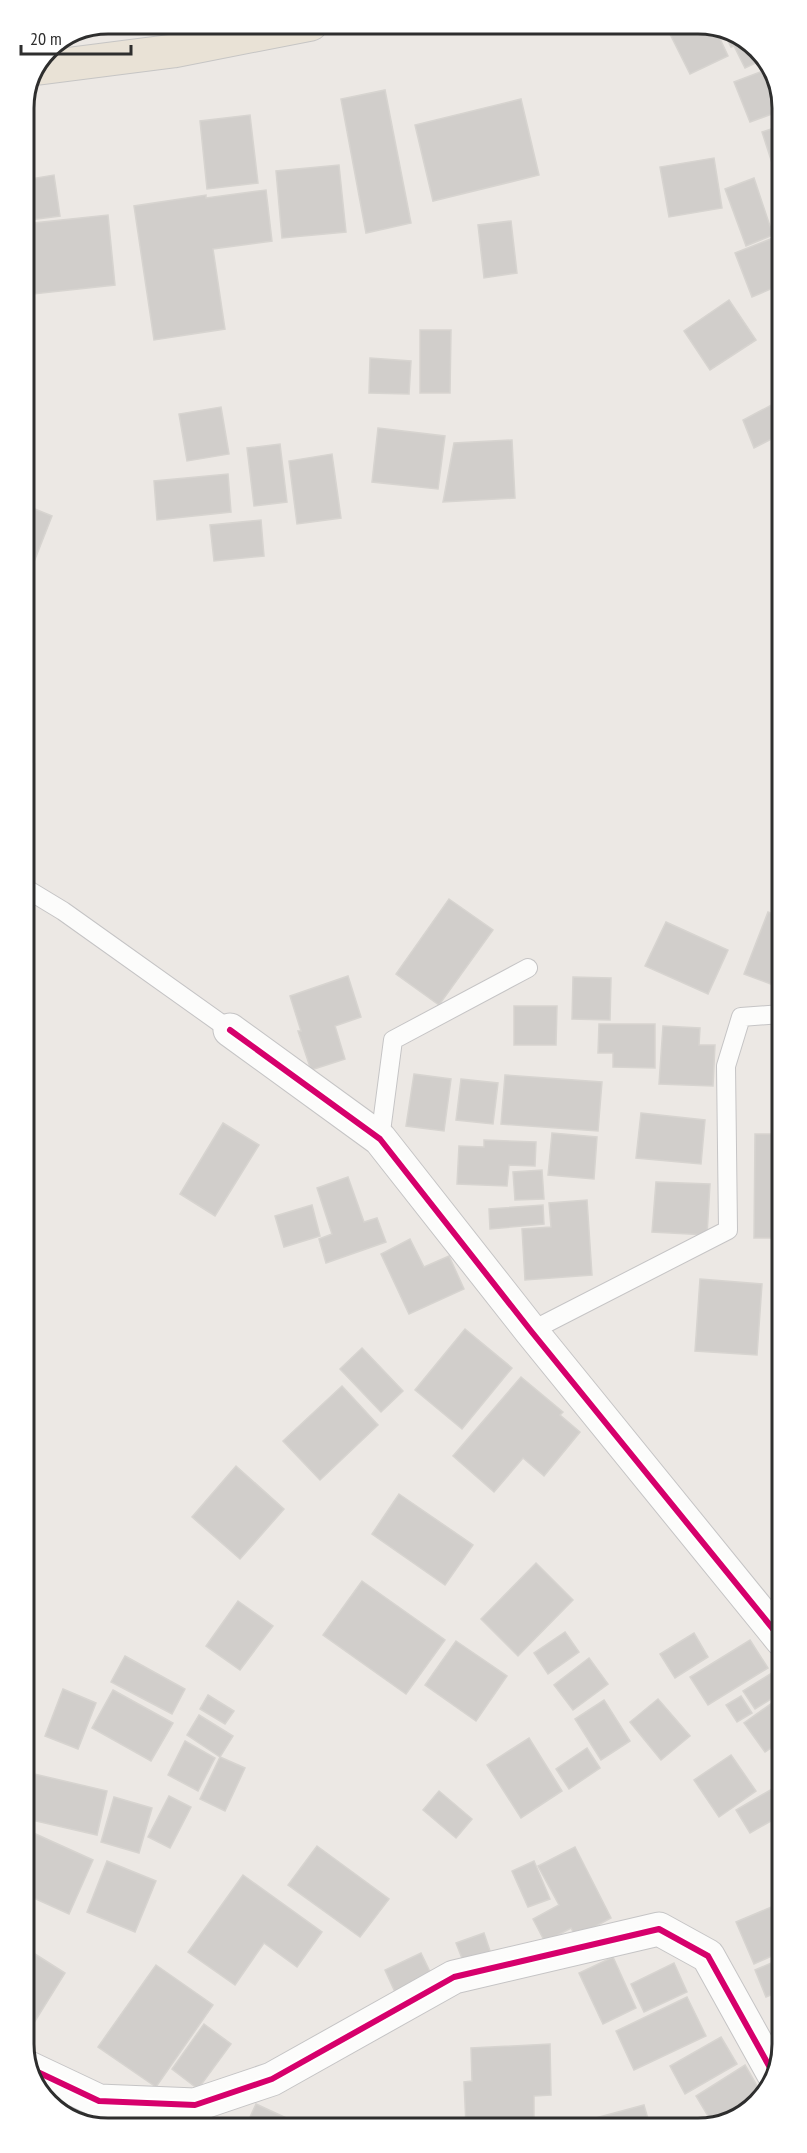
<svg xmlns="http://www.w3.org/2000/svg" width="807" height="2153" font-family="'PT Sans Narrow',sans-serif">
	<rect width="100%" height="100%" fill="#ece8e4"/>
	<!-- building -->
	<g fill="#d1cecb" stroke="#d7d4d0" stroke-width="1.5">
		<path d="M669 24H705L715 28 728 56 690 74 666 26Z"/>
		<path d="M723 31 750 42 762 60 745 68 734 46 731 47Z"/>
		<path d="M768 69 780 86V111L750 122 734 82Z"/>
		<path d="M385 90 411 223 366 233 341 99Z"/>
		<path d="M521 99 539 175 433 201 415 125Z"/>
		<path d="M250 115 258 183 207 189 200 121Z"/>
		<path d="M780 126V167L774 169 762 132Z"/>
		<path d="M714 158 722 208 669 217 660 167Z"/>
		<path d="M339 165 346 232 282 238 276 171Z"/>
		<path d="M54 175 60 216 30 220 24 180Z"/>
		<path d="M754 178 773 235 746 246 725 189Z"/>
		<path d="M266 190 272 241 213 249 225 329 154 340 134 206 206 195V198Z"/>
		<path d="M108 215 115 285 24 295V224Z"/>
		<path d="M511 221 517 273 484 278 478 225Z"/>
		<path d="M778 236 780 241V285L752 297 735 253Z"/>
		<path d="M729 300 756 340 710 370 684 331Z"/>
		<path d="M420 330H451L450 393H420Z"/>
		<path d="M370 358 411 361 409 394 369 393Z"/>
		<path d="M781 400V434L754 448 743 420Z"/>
		<path d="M221 407 229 454 187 461 179 414Z"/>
		<path d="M378 428 445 436 438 489 372 482Z"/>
		<path d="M512 440 515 498 443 502 454 443Z"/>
		<path d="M280 444 287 502 254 506 247 448Z"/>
		<path d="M332 454 341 518 297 524 289 461Z"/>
		<path d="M228 474 231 512 157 520 154 481Z"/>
		<path d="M25 505 52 516 32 567 25 564Z"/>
		<path d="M261 520 264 556 214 561 210 525Z"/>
		<path d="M449 899 493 930 439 1005 396 974Z"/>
		<path d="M768 912 781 917V988L744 974Z"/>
		<path d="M666 922 728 950 708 994 645 966Z"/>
		<path d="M348 976 361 1017 335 1026 345 1059 311 1070 298 1031H301L290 996Z"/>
		<path d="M573 977 611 978 610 1020 572 1019Z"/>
		<path d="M514 1006H557L556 1045H514Z"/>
		<path d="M599 1024H655V1068L613 1067V1053H598Z"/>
		<path d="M663 1026 700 1028 699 1045H715L713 1086 659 1084Z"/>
		<path d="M414 1074 451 1079 444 1131 406 1126Z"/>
		<path d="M505 1075 602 1082 598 1131 501 1124Z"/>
		<path d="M461 1079 498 1083 493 1124 456 1120Z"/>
		<path d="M641 1113 705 1120 701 1164 636 1158Z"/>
		<path d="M223 1123 259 1145 215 1216 180 1194Z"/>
		<path d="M552 1133 597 1137 594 1179 548 1175Z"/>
		<path d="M755 1134H782L780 1238H754Z"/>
		<path d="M484 1140 536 1142 535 1166 509 1165 507 1186 457 1184 459 1146 484 1147Z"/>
		<path d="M542 1170 544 1199 515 1200 513 1172Z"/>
		<path d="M348 1177 364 1222 377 1218 386 1242 326 1263 319 1239 332 1234 317 1188Z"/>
		<path d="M656 1182 710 1184 707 1235 652 1232Z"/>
		<path d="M587 1200 592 1275 525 1280 522 1229 551 1227 549 1203Z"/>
		<path d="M312 1205 320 1236 284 1247 275 1216Z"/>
		<path d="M543 1205 544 1224 490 1229 489 1209Z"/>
		<path d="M410 1239 424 1267 449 1256 464 1289 409 1314 381 1254Z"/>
		<path d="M700 1279 762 1284 757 1355 695 1351Z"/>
		<path d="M465 1329 512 1368 462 1429 415 1390Z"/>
		<path d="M362 1348 403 1391 381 1412 340 1369Z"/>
		<path d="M521 1377 563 1412 560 1415 580 1432 544 1476 523 1458 494 1492 453 1456Z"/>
		<path d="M342 1386 378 1425 320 1480 283 1441Z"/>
		<path d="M236 1466 284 1509 240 1559 192 1517Z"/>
		<path d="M399 1494 473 1545 445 1585 372 1534Z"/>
		<path d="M536 1563 573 1600 518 1656 481 1619Z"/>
		<path d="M362 1581 445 1640 406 1694 323 1635Z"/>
		<path d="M238 1601 273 1626 240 1670 206 1646Z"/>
		<path d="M565 1632 579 1652 548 1674 534 1653Z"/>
		<path d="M694 1633 708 1657 675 1678 660 1654Z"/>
		<path d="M750 1640 768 1668 708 1705 690 1677Z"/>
		<path d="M456 1641 507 1676 476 1721 425 1685Z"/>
		<path d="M125 1656 185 1689 172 1714 111 1682Z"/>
		<path d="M589 1658 608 1684 573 1710 554 1685Z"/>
		<path d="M775 1671 782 1681V1692L755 1709 743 1691Z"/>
		<path d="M63 1689 96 1703 78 1749 45 1736Z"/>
		<path d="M113 1690 173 1723 151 1761 92 1728Z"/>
		<path d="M208 1695 234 1711 225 1724 200 1709Z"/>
		<path d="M741 1696 752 1713 737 1722 726 1705Z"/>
		<path d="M782 1696 783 1740 765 1752 744 1723Z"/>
		<path d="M658 1699 690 1736 661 1760 630 1722Z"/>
		<path d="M604 1700 630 1741 601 1760 575 1719Z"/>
		<path d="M199 1715 233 1736 220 1757 187 1735Z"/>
		<path d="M529 1738 562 1791 521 1818 487 1765Z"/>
		<path d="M185 1741 215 1758 198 1791 168 1775Z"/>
		<path d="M587 1748 600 1768 569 1789 556 1769Z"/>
		<path d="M731 1755 756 1791 719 1817 694 1780Z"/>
		<path d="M220 1757 245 1768 225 1811 200 1799Z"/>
		<path d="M30 1773 107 1791 97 1835 27 1819V1787Z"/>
		<path d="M779 1785 783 1791V1814L750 1833 736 1810Z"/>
		<path d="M439 1791 472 1819 456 1838 423 1810Z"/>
		<path d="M169 1796 191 1807 170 1848 148 1837Z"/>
		<path d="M114 1797 152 1808 139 1853 101 1842Z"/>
		<path d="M29 1831 93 1860 69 1914 27 1895V1836Z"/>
		<path d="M317 1846 389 1899 360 1937 288 1885Z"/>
		<path d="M575 1847 611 1918 576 1937 571 1928 545 1942 533 1919 559 1905 538 1866Z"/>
		<path d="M107 1861 156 1881 135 1932 87 1912Z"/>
		<path d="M534 1861 550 1899 528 1907 512 1871Z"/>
		<path d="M243 1875 322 1932 297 1967 264 1943 235 1985 188 1952Z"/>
		<path d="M776 1905 783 1920V1951L754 1964 736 1922Z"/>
		<path d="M484 1933 492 1957 465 1966 456 1943Z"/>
		<path d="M27 1949 65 1973 27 2034Z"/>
		<path d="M421 1953 431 1974 395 1992 385 1970Z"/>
		<path d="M613 1957 636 2008 603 2024 579 1973Z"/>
		<path d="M783 1958V1990L766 1997 755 1970Z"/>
		<path d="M674 1963 687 1992 644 2012 631 1984Z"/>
		<path d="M156 1965 213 2005 156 2087 98 2047Z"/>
		<path d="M687 1997 706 2036 634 2070 616 2031Z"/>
		<path d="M204 2024 231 2044 198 2089 172 2069Z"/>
		<path d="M721 2037 737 2064 685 2094 670 2066Z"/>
		<path d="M550 2044 551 2095 534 2096V2121L466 2125 464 2082 472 2081 471 2048Z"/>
		<path d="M745 2065 763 2096 714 2126 696 2096Z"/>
		<path d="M256 2104 308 2128H245Z"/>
		<path d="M644 2105 650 2126 590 2127 588 2120Z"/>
		<path d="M359 2118 385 2127 355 2128Z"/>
	</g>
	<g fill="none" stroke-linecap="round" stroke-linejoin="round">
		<defs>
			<g id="service">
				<path d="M25 888 63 911 230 1030"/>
				<path d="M380 1139 393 1040 528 968"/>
				<path d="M531 1331 728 1230 726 1066 741 1017 781 1014"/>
			</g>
			<g id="minor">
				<path d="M230 1030 380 1139 531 1331 782 1640"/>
				<path d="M27 2067 99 2101 195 2105 272 2079 454 1977 659 1929 708 1956 773 2073"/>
			</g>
			<path id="trunk" d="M40 68 173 51 311 24"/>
		</defs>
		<!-- service casing -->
		<use href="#service" stroke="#c5c4c5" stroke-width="20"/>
		<!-- minor casing -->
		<use href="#minor" stroke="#c5c4c5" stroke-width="35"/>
		<!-- trunk casing -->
		<use href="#trunk" stroke="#c6c5c4" stroke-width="35"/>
		<!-- service -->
		<use href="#service" stroke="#fcfcfb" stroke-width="18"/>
		<!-- minor -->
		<use href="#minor" stroke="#fcfcfb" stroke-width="33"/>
		<!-- trunk -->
		<use href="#trunk" stroke="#e9e2d6" stroke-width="33"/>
		<defs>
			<g id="cycleway">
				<path d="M230 1030 380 1139 531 1331 782 1640"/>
				<path d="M27 2067 99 2101 195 2105 272 2079 454 1977 659 1929 708 1956 773 2073"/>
			</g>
		</defs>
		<!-- cycleway casing -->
		<use href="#cycleway" stroke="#fff" stroke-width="10"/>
		<!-- cycleway -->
		<use href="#cycleway" stroke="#d6006c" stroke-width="6"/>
	</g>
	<!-- crop -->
	<path d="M0 0H807V2153H0ZM108 34H698A74 74 0 0 1 772 108V2044A74 74 0 0 1 698 2118H108A74 74 0 0 1 34 2044V108A74 74 0 0 1 108 34Z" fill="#fff" fill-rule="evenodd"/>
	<path fill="none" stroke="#2e2e2e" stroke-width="3" d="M108 34H698A74 74 0 0 1 772 108V2044A74 74 0 0 1 698 2118H108A74 74 0 0 1 34 2044V108A74 74 0 0 1 108 34Z"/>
	<!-- scale -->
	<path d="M21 45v9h110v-9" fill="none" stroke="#2e2e2e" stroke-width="3"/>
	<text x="30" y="45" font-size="18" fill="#2e2e2e" stroke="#ffffff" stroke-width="4.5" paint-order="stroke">20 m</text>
</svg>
